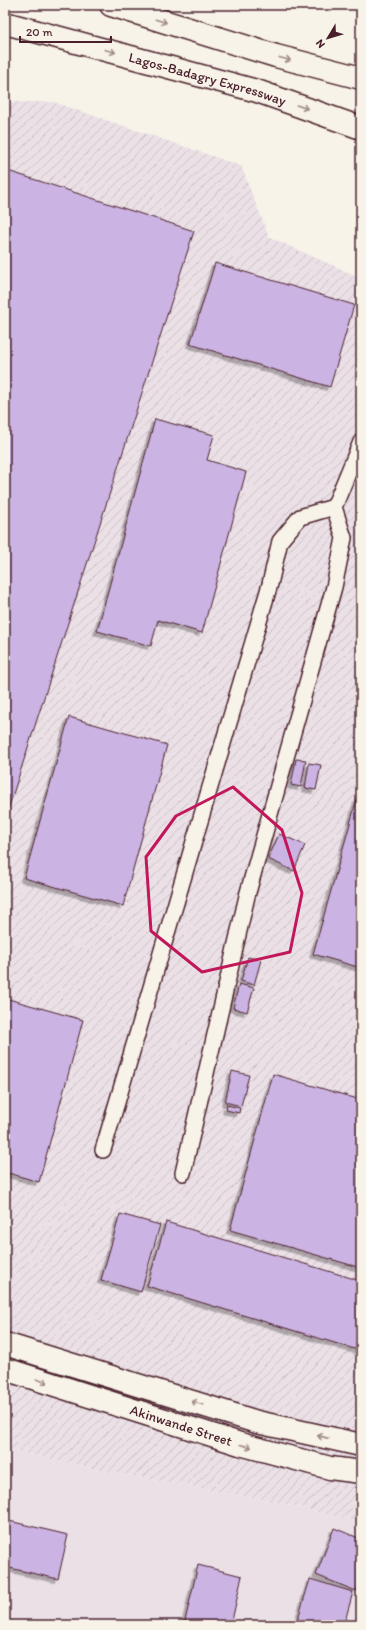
<svg xmlns="http://www.w3.org/2000/svg" width="366" height="1630" font-family="Itim,sans-serif">
	<defs>
		<pattern id="industrial-furrows" width="10" height="10" patternUnits="userSpaceOnUse"><rect width="10" height="10" fill="#eae0e6"/><path d="M-1 1l2-2M0 10L10 0M9 11l2-2" fill="none" stroke="#cac0c5"/></pattern>
		<filter id="shadow"><feDropShadow dx="-3.5" dy="3.5" stdDeviation="0" flood-color="#0004"/></filter>
	</defs>
	<rect width="100%" height="100%" fill="#f7f3e8"/>
	<filter id="ink" filterUnits="userSpaceOnUse"><feTurbulence type="fractalNoise" baseFrequency=".025" numOctaves="2"/><feDisplacementMap in="SourceGraphic" scale="8" xChannelSelector="R" yChannelSelector="G"/><feConvolveMatrix kernelMatrix="1 2 1 2 8 2 1 2 1" color-interpolation-filters="sRGB"/></filter>
	<g filter="url(#ink)">
		<!-- built -->
		<path fill="#eae0e6" d="M5 1449 110 1472 278 1502 361 1523V1625H5Z"/>
		<!-- industrial -->
		<path fill="url(#industrial-furrows)" d="M5 102H53L241 166 269 237 361 278V1523L278 1502 110 1472 5 1449Z"/>
		<!-- building -->
		<g fill="#cbb4e3" stroke="#4a1f2b" filter="url(#shadow)">
			<path d="M5 170 194 231 5 819Z"/>
			<path d="M215 263 354 305 330 387 190 344Z"/>
			<path d="M155 419 214 435 207 460 246 472 202 633 158 620 151 646 97 631Z"/>
			<path d="M69 717 167 745 123 906 24 878Z"/>
			<path d="M296 759 306 760 301 787 291 785Z"/>
			<path d="M309 763 321 765 316 790 305 788Z"/>
			<path d="M357 799 361 800V968L313 954Z"/>
			<path d="M279 834 305 845 294 871 268 859Z"/>
			<path d="M248 957 261 960 254 985 241 981Z"/>
			<path d="M239 984 254 988 247 1012 233 1008Z"/>
			<path d="M5 998 83 1020 39 1182 5 1172Z"/>
			<path d="M232 1071 249 1075 241 1106 225 1102Z"/>
			<path d="M273 1074 361 1100V1268L230 1230Z"/>
			<path d="M227 1105 240 1108 239 1113 226 1110Z"/>
			<path d="M120 1214 160 1225 141 1292 101 1280Z"/>
			<path d="M166 1222 361 1281V1351L147 1286Z"/>
			<path d="M5 1520 68 1535 58 1579 5 1567Z"/>
			<path d="M334 1528 361 1539V1578L356 1591 316 1575Z"/>
			<path d="M198 1565 242 1576 231 1625H184Z"/>
			<path d="M310 1579 353 1592 344 1625H296Z"/>
		</g>
		<g fill="none" stroke-linecap="round" stroke-linejoin="round">
			<defs>
				<g id="service">
					<path d="M103 1150 270 584 280 541 300 517 334 507"/>
					<path d="M183 1173 247 896 334 587 344 538 334 507 361 442"/>
				</g>
				<g id="minor">
					<path d="M5 1344 257 1422 361 1445"/>
					<path id="s1" d="M5 1369 240 1444 330 1468 361 1472"/>
				</g>
				<g id="primary">
					<path id="s2" d="M5 23 257 91 361 128"/>
				</g>
				<path id="motorway" d="M111 5 276 56 361 78"/>
			</defs>
			<!-- service casing -->
			<use href="#service" stroke="#4a1f2b" stroke-width="18"/>
			<!-- minor casing -->
			<use href="#minor" stroke="#4a1f2b" stroke-width="25"/>
			<!-- primary casing -->
			<use href="#primary" stroke="#4a1f2b" stroke-width="25"/>
			<!-- motorway casing -->
			<use href="#motorway" stroke="#4a1f2b" stroke-width="25"/>
			<!-- service -->
			<use href="#service" stroke="#f7f3e8" stroke-width="15"/>
			<!-- minor -->
			<use href="#minor" stroke="#f7f3e8" stroke-width="22"/>
			<!-- primary -->
			<use href="#primary" stroke="#f7f3e8" stroke-width="22"/>
			<!-- motorway -->
			<use href="#motorway" stroke="#f7f3e8" stroke-width="22"/>
		</g>
		<!-- one-way arrows -->
		<defs><path id="oneway-shaft" d="M-6 0H5M1.5-3L5.5 0L1.5 3" fill="none" stroke-width="1.6" stroke-linecap="round" stroke-linejoin="round"/></defs>
		<g stroke="#a0898a">
			<use href="#oneway-shaft" transform="translate(161 21) rotate(17)"/>
			<use href="#oneway-shaft" transform="translate(110 51) rotate(15)"/>
			<use href="#oneway-shaft" transform="translate(285 59) rotate(15)"/>
			<use href="#oneway-shaft" transform="translate(302 107) rotate(19)"/>
			<use href="#oneway-shaft" transform="translate(42 1381) rotate(18)"/>
			<use href="#oneway-shaft" transform="translate(197 1403) rotate(-163)"/>
			<use href="#oneway-shaft" transform="translate(323 1437) rotate(-167)"/>
			<use href="#oneway-shaft" transform="translate(246 1446) rotate(15)"/>
		</g>
	</g>
	<!-- marked area -->
	<path fill="none" stroke="#c2185b" stroke-width="3" stroke-linejoin="round" d="M233 787 282 830 302 893 290 952 202 972 151 931 146 857 176 816Z"/>
	<g text-anchor="middle" stroke-width="3" stroke-linejoin="round" paint-order="stroke">
		<!-- street labels -->
		<g font-size="14" fill="#4a1f2b" stroke="#f7f3e8">
			<text dy="5" stroke="none"><textPath href="#s2" startOffset="210">Lagos-Badagry Expressway</textPath></text>
			<text dy="5" stroke="none"><textPath href="#s1" startOffset="185">Akinwande Street</textPath></text>
		</g>
	</g>
	<!-- margin -->
	<rect width="366" height="1630" fill="none" stroke="#f7f3e8" stroke-width="20"/>
	<rect x="10" y="10" width="346" height="1610" fill="none" stroke="#4a1f2b" stroke-width="1.5" filter="url(#ink)"/>
	<!-- north arrow -->
	<g transform="translate(328 38) rotate(232)" stroke="#f7f3e8" stroke-width="3" paint-order="stroke">
	<path d="M0-3L7 15L0 10L-7 15Z" fill="#4a1f2b"/>
	<text y="-6" font-size="11" font-weight="bold" text-anchor="middle" fill="#4a1f2b">N</text>
	</g>
	<!-- scale -->
	<path d="M20 36v6h91v-6" fill="none" stroke="#4a1f2b" stroke-width="2"/>
	<text x="26" y="36" font-size="12" fill="#4a1f2b" stroke="#f7f3e8" stroke-width="3" paint-order="stroke">20 m</text>
</svg>
